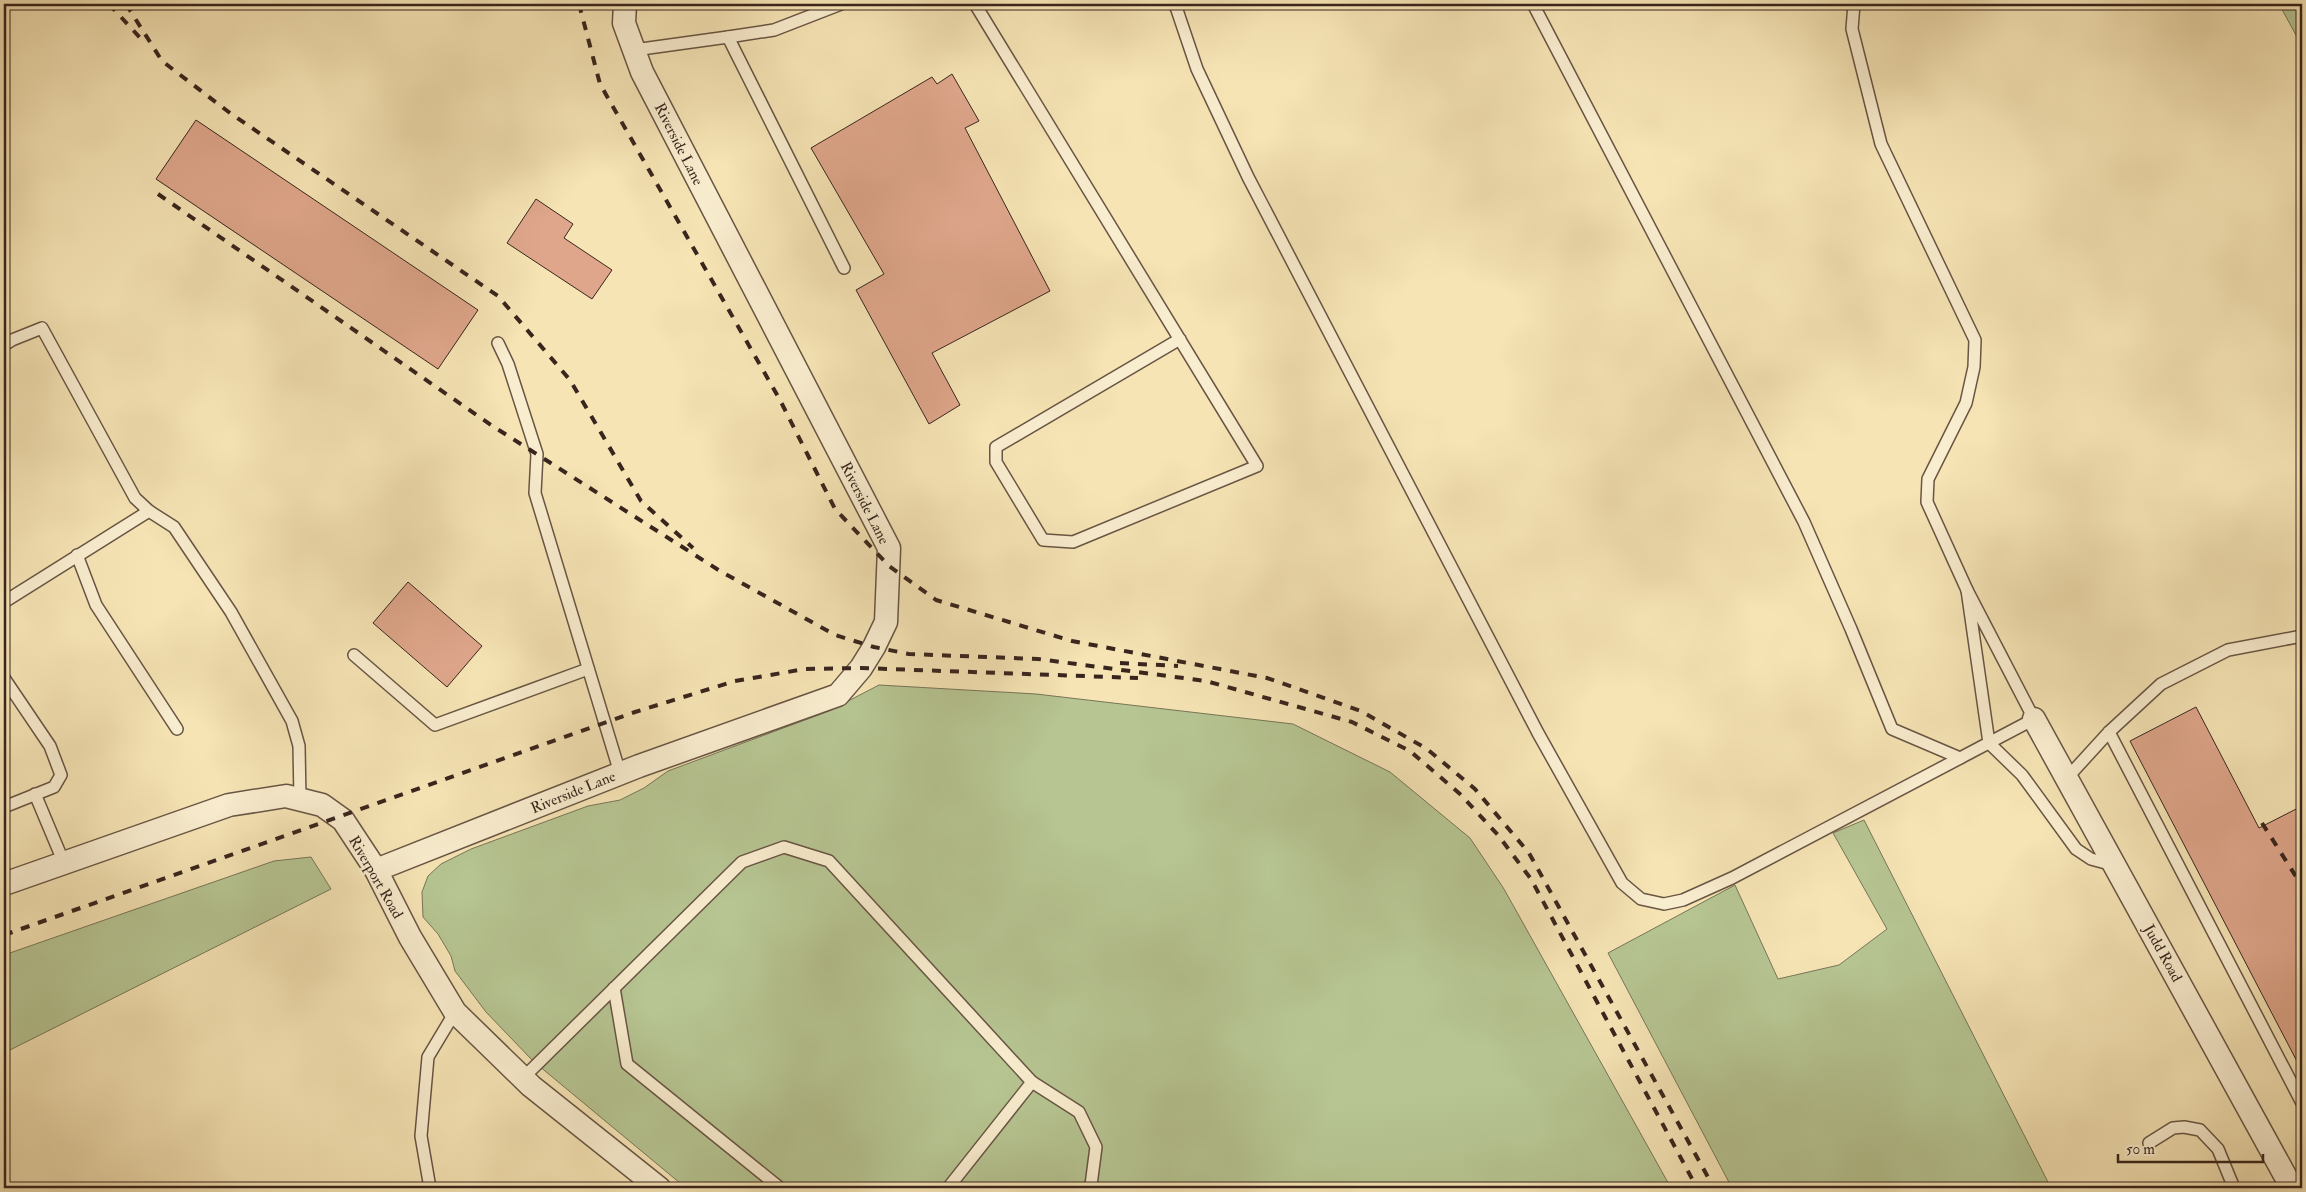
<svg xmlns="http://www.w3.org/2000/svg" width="2306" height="1192" font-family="'IM FELL Double Pica',serif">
	<rect width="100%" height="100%" fill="#f6e4b5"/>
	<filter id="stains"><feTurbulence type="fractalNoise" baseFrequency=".004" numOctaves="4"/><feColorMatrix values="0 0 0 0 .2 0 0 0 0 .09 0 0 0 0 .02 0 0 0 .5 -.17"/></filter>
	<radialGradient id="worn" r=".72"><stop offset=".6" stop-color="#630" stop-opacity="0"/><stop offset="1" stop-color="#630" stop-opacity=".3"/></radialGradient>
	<!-- green -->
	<g fill="#b6c592" stroke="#777558">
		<path d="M2279 4H2302V46Z"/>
		<path d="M879 685 1036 694 1293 724 1390 772 1470 838 1504 889 1671 1188H686L533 1061 486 1012 455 971 451 956 438 934 423 917 422 892 428 876 441 864 471 849 588 806 620 800 644 788 668 771 829 711Z"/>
		<path d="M1864 820 2051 1188H1732L1608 953 1735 885 1778 979 1839 965 1887 929 1833 833Z"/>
		<path d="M311 857 331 889 4 1053V955L274 861Z"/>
	</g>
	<!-- building -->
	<g fill="#dfa68b" stroke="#38251d">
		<path d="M952 74 979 121 965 128 1050 291 932 353 960 405 929 424 856 290 884 274 811 148 932 77 937 84Z"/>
		<path d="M196 120 478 310 438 369 156 179Z"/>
		<path d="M536 199 573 224 564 238 612 270 592 299 507 243Z"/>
		<path d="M408 582 482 646 447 687 373 623Z"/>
		<path d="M2196 707 2259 828 2302 806V1071L2130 741Z"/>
	</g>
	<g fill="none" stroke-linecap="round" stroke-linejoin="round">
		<defs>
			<g id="service">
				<path d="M975 4 1257 466 1073 542 1043 540 996 462V447L1180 339"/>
				<path d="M1175 4 1197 69 1248 177 1538 733 1622 883 1641 899 1664 904 1683 900 1732 878 1962 757 2034 719 1967 590 1989 743 2022 775 2076 849 2091 859 2113 865"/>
				<path d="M1533 4 1804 522 1851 629 1892 729 1960 758"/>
				<path d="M1854 4 1852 29 1881 144 1975 340 1974 367 1966 403 1928 479 1927 502 1967 590"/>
				<path d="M728 37 774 30 841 4"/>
				<path d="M634 50 728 37 844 268"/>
				<path d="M498 343 508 364 537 454 535 493 620 773"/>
				<path d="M4 345 12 340 42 328 135 498 149 511 174 527 231 612 292 721 299 746 300 799"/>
				<path d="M77 555 96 605 177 729"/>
				<path d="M4 602 149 511"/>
				<path d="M354 655 435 725 588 669"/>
				<path d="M4 678 50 746 61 775 54 787 4 807"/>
				<path d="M2109 732 2302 1103"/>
				<path d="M2067 778 2109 732 2161 684 2228 650 2302 636"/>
				<path d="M35 794 64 863"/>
				<path d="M614 988 627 1064 780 1188"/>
				<path d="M523 1078 742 862 784 847 829 861 1032 1082 948 1188"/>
				<path d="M1032 1082 1079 1112 1096 1147 1091 1185 1088 1188"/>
				<path d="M2149 1143 2173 1128 2184 1127 2200 1130 2218 1149 2234 1188"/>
				<path d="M430 1188 421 1136 428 1057 455 1012"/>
			</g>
			<g id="minor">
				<path d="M2034 719 2292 1188"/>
				<path d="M376 870 639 766 838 695 861 668 874 647 886 622 889 548 642 72 624 23 625 4"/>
				<path d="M4 884 229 805 286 796 322 805 343 820 376 870 410 937 455 1012 531 1086 659 1188"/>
			</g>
		</defs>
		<!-- service casing -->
		<use href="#service" stroke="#685543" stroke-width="14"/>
		<!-- minor casing -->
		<use href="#minor" stroke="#685543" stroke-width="25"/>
		<!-- service -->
		<use href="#service" stroke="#f9edcf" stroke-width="11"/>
		<!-- minor -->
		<use href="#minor" stroke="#f9edcf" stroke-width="22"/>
		<!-- rail -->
		<g stroke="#38251d" stroke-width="4" stroke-dasharray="9 9" stroke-linecap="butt">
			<path d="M109 4 143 41"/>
			<path d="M126 4 162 61 230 113 498 296 570 380 641 501 693 548"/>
			<path d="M579 4 600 84 780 400 835 509 889 566 936 600 1072 641 1267 678 1361 711 1427 749 1475 789 1529 853 1714 1188"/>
			<path d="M158 194 491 425 720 571 835 635 874 647 909 654 1038 659 1206 681 1352 722 1410 751 1460 794 1498 835 1531 879 1697 1188"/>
			<path d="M1120 663 1178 666"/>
			<path d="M2262 823 2302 886"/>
			<path d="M4 935 635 712 735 681 805 669 861 668 1138 678"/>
		</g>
	</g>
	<g text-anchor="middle" stroke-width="4" stroke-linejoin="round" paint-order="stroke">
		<!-- street labels -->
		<g font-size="15" fill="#38251d" stroke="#f9edcf">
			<text transform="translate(679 144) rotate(63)" y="5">Riverside Lane</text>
			<text transform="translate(865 503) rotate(63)" y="5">Riverside Lane</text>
			<text transform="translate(573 792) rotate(-22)" y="5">Riverside Lane</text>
			<text transform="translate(376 877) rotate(60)" y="5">Riverport Road</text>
			<text transform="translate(2163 953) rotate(61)" y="5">Judd Road</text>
		</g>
	</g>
	<!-- margin -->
	<rect width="2306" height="1192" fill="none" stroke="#f6e4b5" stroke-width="20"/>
	<rect x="5" y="5" width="2296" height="1182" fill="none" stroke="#38251d" stroke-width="2.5"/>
	<rect x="10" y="10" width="2286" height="1172" fill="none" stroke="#38251d"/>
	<!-- scale -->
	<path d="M2118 1154v8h145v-8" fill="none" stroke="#38251d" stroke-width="2.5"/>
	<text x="2126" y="1154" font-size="15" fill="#38251d" stroke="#f9edcf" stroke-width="4" paint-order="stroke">50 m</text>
	<rect width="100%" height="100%" filter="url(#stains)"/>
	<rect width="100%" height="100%" fill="url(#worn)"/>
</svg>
